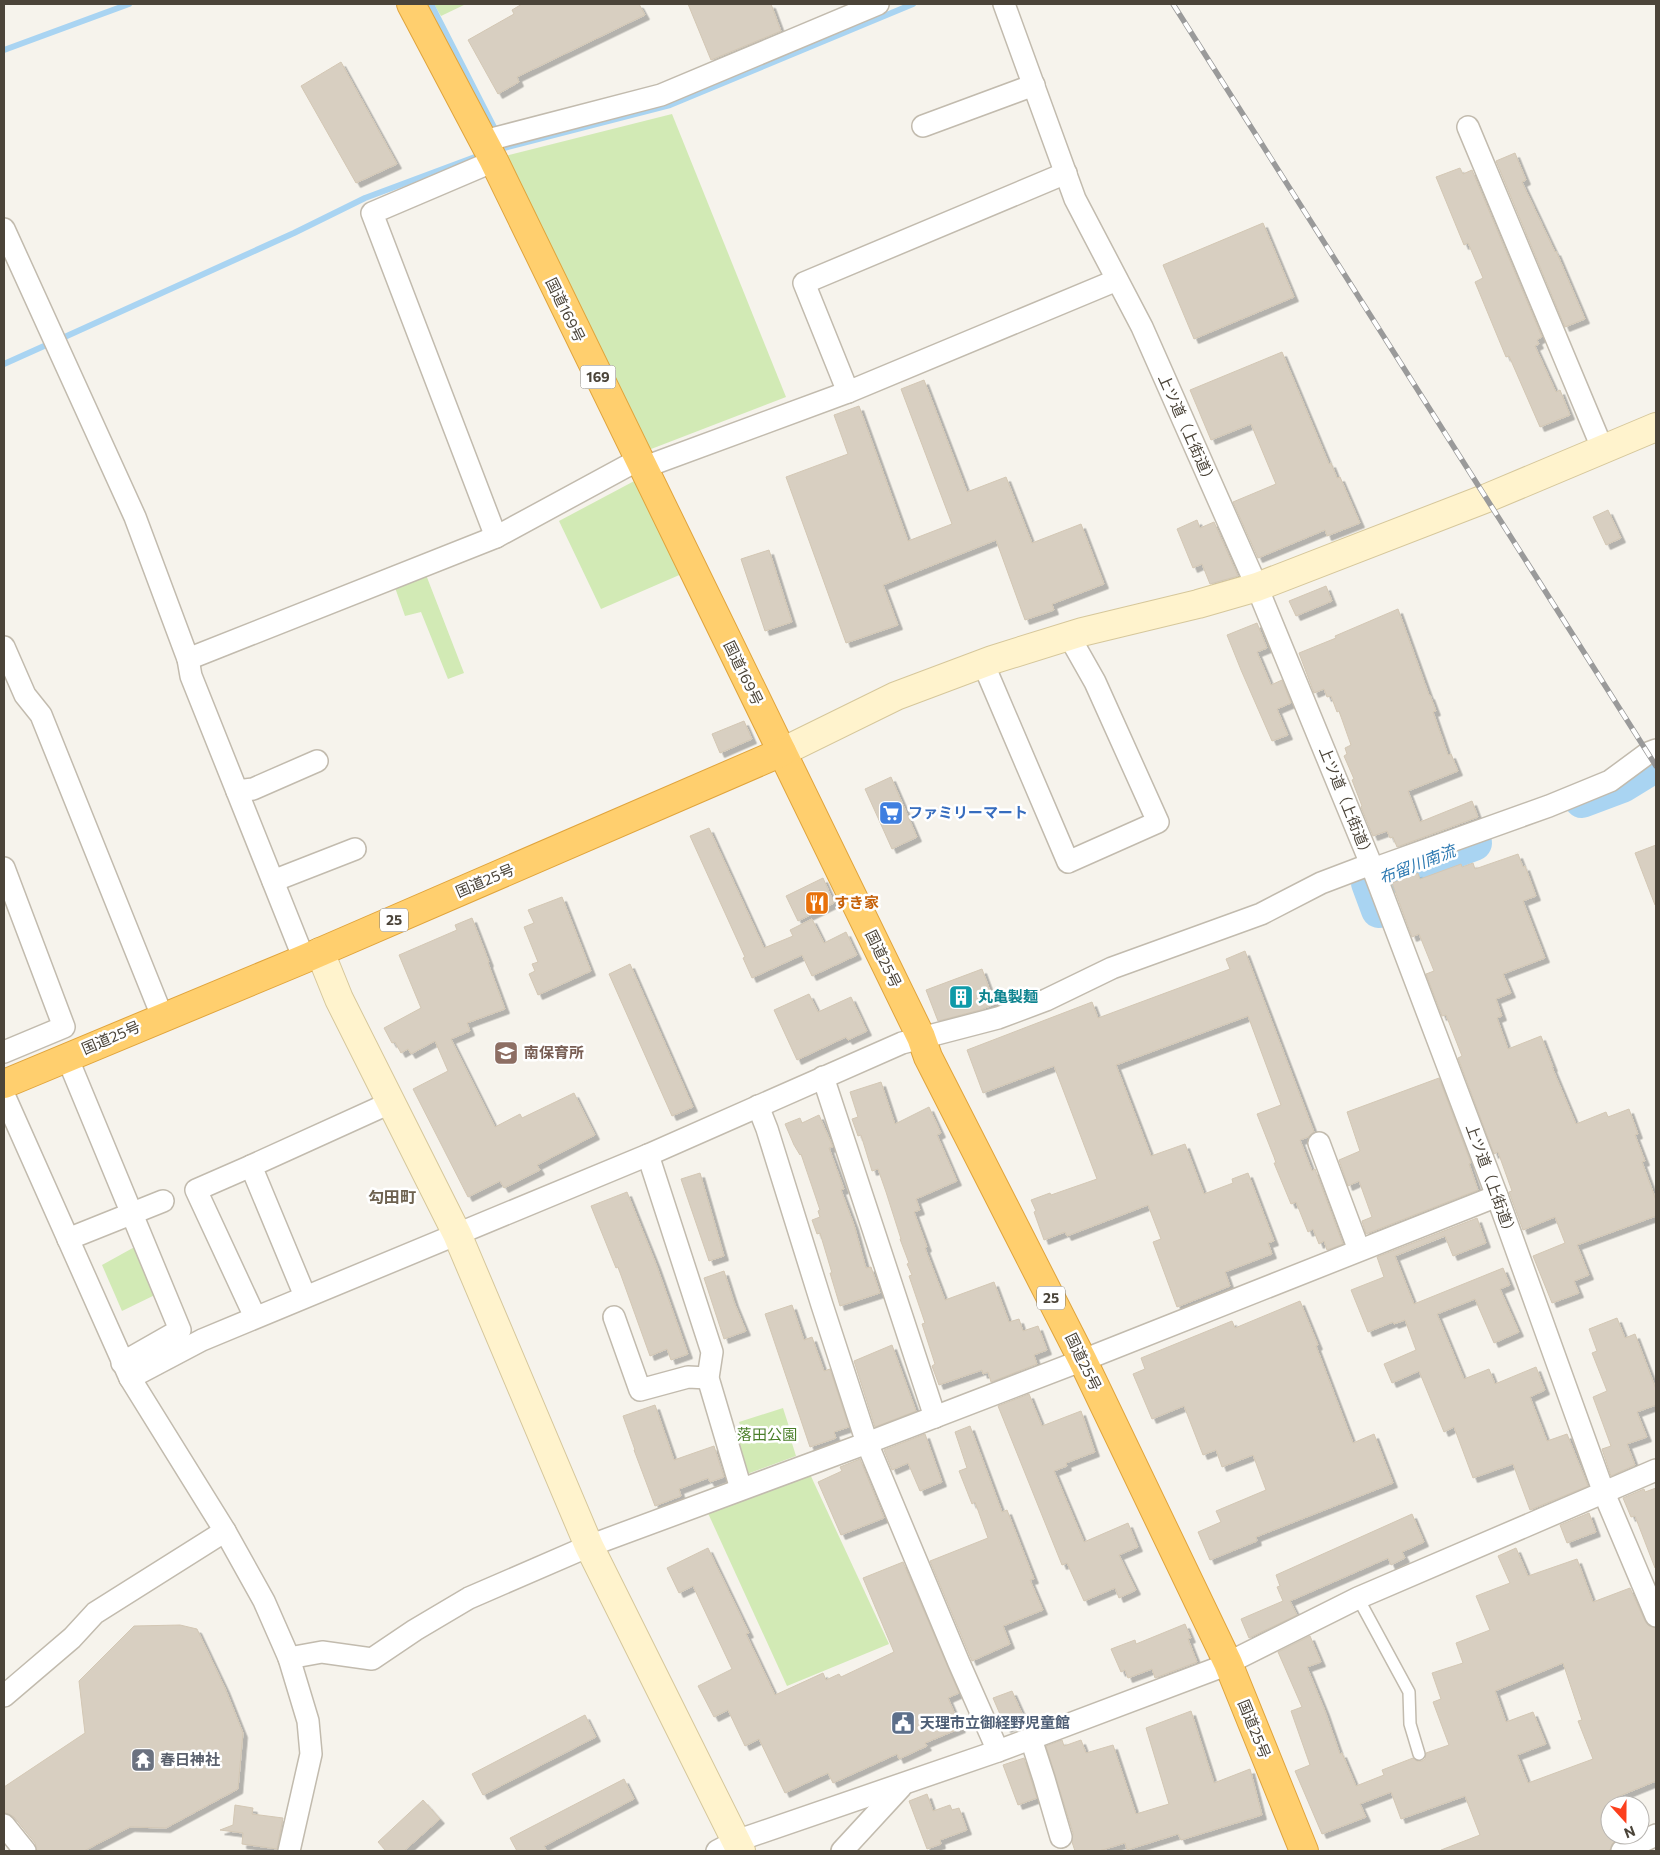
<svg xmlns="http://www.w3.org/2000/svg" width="1660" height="1855" font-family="Commissioner,'Noto Sans JP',sans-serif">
	<defs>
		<filter id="shadow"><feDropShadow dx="4.5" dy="4.5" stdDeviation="0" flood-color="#0004"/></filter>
	</defs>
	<rect width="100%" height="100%" fill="#f6f3ec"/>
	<!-- green -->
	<g fill="#d2eab5">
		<path d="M434 4H466L441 16Z"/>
		<path d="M672 114 786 397 646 451 505 156Z"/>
		<path d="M638 479 684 573 601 609 559 521Z"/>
		<path d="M423 567 464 673 448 679 421 612 405 616 392 579Z"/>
		<path d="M140 1244 159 1293 122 1311 102 1265Z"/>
		<path d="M783 1408 792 1436 791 1440 796 1456 747 1474 732 1434 742 1431 739 1422Z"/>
		<path d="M809 1472 889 1644 787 1686 707 1511Z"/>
	</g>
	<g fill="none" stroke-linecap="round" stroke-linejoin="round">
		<!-- stream -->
		<g stroke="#a9d4f2" stroke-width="6">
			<path d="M431 4 497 133"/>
			<path d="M4 50 129 4"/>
			<path d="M496 150 670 105 913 4"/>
			<path d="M58 340 294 233 365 198 483 154"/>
			<path d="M4 364 53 342"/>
		</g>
		<!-- river -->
		<g stroke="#a9d4f2" stroke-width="36">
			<path d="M1582 800 1622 785 1656 764"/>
			<path d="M1379 910 1369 883 1474 843"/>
		</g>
	</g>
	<!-- building -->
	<g fill="#d8cfc1" stroke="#d3c7b4" fill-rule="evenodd" filter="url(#shadow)">
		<path d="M522 4H639L645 15 517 77 519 82 498 94 468 40 514 14 512 10Z"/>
		<path d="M688 4H771L781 31 711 60Z"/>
		<path d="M341 62 397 164 356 183 301 86Z"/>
		<path d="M1515 153 1526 180 1522 182 1555 252 1556 251 1585 319 1565 327 1496 161Z"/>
		<path d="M1460 168 1463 174 1472 170 1542 337 1537 340 1539 344 1535 346 1556 392 1560 390 1570 415 1540 427 1509 356 1506 357 1475 282 1483 278 1468 243 1464 245 1436 177Z"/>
		<path d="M1263 223 1294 297 1194 339 1163 265Z"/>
		<path d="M1282 352 1329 464 1331 463 1337 478 1340 477 1360 523 1327 536 1325 530 1258 558 1233 502 1276 484 1251 424 1211 440 1190 390Z"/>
		<path d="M924 380 967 492 1006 477 1032 543 1081 524 1104 584 1052 604 1054 610 1025 620 996 540 883 585 898 625 846 643 786 477 848 454 834 415 859 406 908 541 952 524 901 389Z"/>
		<path d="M1608 510 1621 538 1606 545 1593 517Z"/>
		<path d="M1197 520 1200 528 1214 522 1238 576 1210 584 1202 564 1193 568 1177 529Z"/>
		<path d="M769 550 792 622 765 631 741 559Z"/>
		<path d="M1326 586 1332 601 1296 616 1289 601Z"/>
		<path d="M1398 609 1429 695H1430L1436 711 1433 712 1448 755 1451 754 1458 771 1408 791 1420 822 1472 801 1478 817 1397 847 1393 837 1390 838 1387 831 1373 836 1361 807 1362 806 1352 780 1354 779 1344 756 1347 754 1345 748 1351 745 1339 711 1337 712 1331 696 1327 697 1324 689 1314 693 1299 653 1336 638 1335 636Z"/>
		<path d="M1257 623 1267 648 1257 652 1271 685 1282 680 1291 703 1277 709 1288 735 1272 741 1241 670 1227 635Z"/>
		<path d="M744 721 752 739 720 753 712 734Z"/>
		<path d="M891 777 917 837 892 849 865 789Z"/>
		<path d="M709 828 764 948 793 936 790 930 812 919 824 943 846 932 857 955 812 976 802 955 752 978 743 958 745 957 690 836Z"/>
		<path d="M1656 845V905H1655L1635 853Z"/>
		<path d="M1518 854 1523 867 1525 866 1536 896 1523 901 1545 958 1503 974 1511 993 1496 999 1502 1016 1497 1018 1508 1049 1541 1036 1553 1067H1552L1576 1124 1606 1112 1608 1117 1629 1109 1638 1134 1635 1135 1645 1161 1642 1162 1656 1200V1216L1577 1245 1589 1275 1574 1281 1579 1293 1552 1303 1533 1256 1565 1243 1555 1217 1523 1230 1509 1192 1512 1191 1498 1152 1494 1154 1458 1058 1462 1056 1446 1015 1442 1016 1426 974 1434 971 1419 934 1412 937 1392 883 1418 873 1420 879 1461 864 1462 867 1473 863 1475 869Z"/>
		<path d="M823 878 834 903 798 921 786 896Z"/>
		<path d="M562 897 591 971 538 995 529 974 535 971 532 964 538 962 524 927 534 923 528 910Z"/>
		<path d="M472 918 489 962 488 963 505 1009 467 1023 470 1031 451 1039 495 1127 520 1114 522 1118 574 1093 595 1135 537 1165 540 1170 504 1188 500 1181 468 1197 413 1089 448 1071 435 1041 411 1054 408 1049 401 1053 395 1042 392 1043 384 1028 421 1008 399 955 457 930 455 925Z"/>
		<path d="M1245 951 1314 1132 1308 1137 1300 1140 1312 1171 1315 1169 1343 1244 1327 1250 1324 1241 1319 1244 1313 1229 1308 1232 1296 1202 1291 1204 1274 1163H1276L1274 1157 1257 1114 1281 1105 1248 1016 1116 1065 1151 1156 1185 1144 1204 1194 1233 1183 1232 1179 1248 1173 1274 1241 1268 1243 1272 1254 1225 1272 1230 1286 1177 1307 1153 1242 1161 1239 1148 1205 1067 1236 1065 1232 1044 1240 1034 1212 1036 1211 1031 1200 1050 1193 1051 1195 1097 1179 1054 1066 983 1093 967 1050 1092 1002 1098 1018 1230 969 1226 959Z"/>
		<path d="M630 964 693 1107 672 1116 609 974Z"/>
		<path d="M982 969 995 1004 980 1010 938 1021 926 990Z"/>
		<path d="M809 994 818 1012 851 997 867 1031 848 1040 846 1037 797 1060 774 1010Z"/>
		<path d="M1439 1078 1471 1163 1469 1164 1478 1190 1366 1234 1362 1221 1372 1217 1359 1181 1348 1186 1339 1160 1360 1151 1347 1112Z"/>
		<path d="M881 1082 895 1124 929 1107 941 1133 937 1135 957 1181 916 1199 920 1210 914 1212 927 1247 925 1248 945 1300 994 1282 1009 1322 1019 1319 1023 1331 1038 1326 1047 1350 1034 1355 1037 1364 991 1382 988 1372 983 1374 982 1370 939 1385 932 1366 935 1364 922 1324 925 1323 909 1276 912 1275 907 1264 909 1263 900 1239H901L886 1192 878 1169 872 1171 861 1135 858 1136 852 1119 858 1117 850 1092Z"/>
		<path d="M819 1115 833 1147 829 1148 844 1189 841 1190 854 1225 866 1268 871 1267 880 1293 840 1306 830 1273H832L820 1233 817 1234 812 1220 820 1217 818 1211 820 1210 801 1154 800 1155 794 1145 785 1124 800 1118 802 1123Z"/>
		<path d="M700 1173 724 1256 709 1261 681 1179Z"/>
		<path d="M627 1192 656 1264 688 1354 671 1360 667 1349 650 1356 618 1267 616 1268 591 1206Z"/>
		<path d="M1477 1218 1486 1243 1453 1256 1445 1236 1395 1256 1414 1304 1503 1268 1510 1285 1500 1289 1519 1332 1494 1343 1475 1299 1437 1314 1464 1379 1489 1369 1495 1384 1536 1367 1545 1390 1530 1397 1547 1441 1567 1434 1588 1486 1530 1510 1513 1464 1473 1478 1454 1427 1444 1432 1419 1371 1392 1383 1384 1364 1416 1350 1405 1320 1394 1324 1393 1322 1368 1332 1351 1290 1384 1277 1377 1257Z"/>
		<path d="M724 1271 734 1302 746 1331 724 1339 704 1278Z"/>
		<path d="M1300 1301 1318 1345 1316 1346 1353 1443 1374 1434 1393 1483 1256 1537 1257 1541 1210 1560 1198 1532 1221 1522 1216 1511 1266 1490 1253 1455 1222 1467 1216 1450 1203 1455 1184 1406 1152 1419 1133 1374 1145 1369 1141 1358 1232 1321 1235 1328Z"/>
		<path d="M792 1305 804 1340 812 1337 824 1371 830 1369 849 1427 834 1432 836 1438 810 1447 765 1314Z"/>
		<path d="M1617 1318 1625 1338 1635 1334 1656 1389V1405L1637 1412 1647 1437 1627 1444 1635 1465 1611 1476 1602 1449 1611 1446 1593 1397 1607 1391 1592 1353 1597 1351 1589 1329Z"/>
		<path d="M892 1345 916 1411 875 1427 854 1361Z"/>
		<path d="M1029 1394 1042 1426 1081 1411 1095 1452 1066 1463 1067 1466 1054 1471 1084 1542 1128 1523 1138 1547 1119 1555 1136 1590 1119 1598 1115 1588 1084 1601 1067 1563 1062 1565 998 1406Z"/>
		<path d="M655 1405 674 1460 714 1446 724 1477 710 1482 708 1478 679 1489 681 1496 655 1506 634 1450H635L623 1416Z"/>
		<path d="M970 1426 1002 1512 1007 1510 1034 1579 1030 1580 1043 1610 1003 1626 1010 1644 972 1661 930 1561 988 1538 975 1502 972 1504 959 1471 967 1468 955 1432Z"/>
		<path d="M925 1434 942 1482 920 1491 908 1463 892 1470 884 1450Z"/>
		<path d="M860 1459 884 1518 841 1535 818 1482 842 1471 840 1467Z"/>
		<path d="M1656 1488V1568H1655L1635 1516 1631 1517 1623 1498 1644 1489 1645 1492Z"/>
		<path d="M1589 1513 1596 1532 1567 1543 1560 1525Z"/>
		<path d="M1412 1514 1424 1542 1402 1552 1405 1558 1391 1565 1388 1558 1290 1601 1297 1615 1249 1638 1241 1619 1283 1601 1277 1587 1280 1586 1276 1575Z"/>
		<path d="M708 1548 749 1633 746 1634 775 1695 823 1673 826 1680 839 1674 841 1677 894 1652 863 1578 903 1562 959 1693 948 1698 961 1728 925 1743 927 1746 899 1759 897 1754 833 1783 828 1773 785 1793 759 1739 745 1746 728 1710 714 1717 698 1686 732 1669 693 1586 679 1593 667 1568Z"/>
		<path d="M1516 1548 1528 1576 1577 1559 1593 1602 1630 1588 1645 1621 1649 1626 1656 1628V1781L1617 1797 1620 1805H1610V1835H1627L1616 1840 1612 1844 1610 1850 1607 1851H1441V1850L1480 1835 1465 1796 1401 1819 1391 1792 1360 1804 1366 1817 1322 1834 1295 1771 1310 1765 1291 1711 1302 1707 1278 1652 1310 1636 1321 1662 1307 1667 1325 1711 1340 1754 1342 1753 1356 1786 1384 1775 1382 1770 1413 1758 1417 1761H1422L1425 1759 1426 1753 1449 1745 1433 1702 1441 1699 1432 1673 1463 1663 1456 1643 1490 1630 1476 1596 1510 1583 1498 1556ZM1563 1663 1582 1720 1578 1721 1593 1759 1528 1783 1517 1755 1546 1744 1533 1712 1506 1722 1495 1691Z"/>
		<path d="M1185 1624 1191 1638 1188 1639 1197 1662 1155 1678 1152 1669 1128 1678 1125 1670 1121 1672 1111 1649 1135 1640 1136 1644Z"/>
		<path d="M180 1625 197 1629 225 1688 243 1733 238 1789 166 1828 130 1827 84 1851H37L35 1843 14 1817 4 1812V1787L85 1733 79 1681 134 1626Z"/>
		<path d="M1012 1691 1025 1720 1006 1728 993 1698Z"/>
		<path d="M1191 1711 1214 1783 1250 1769 1262 1815 1181 1840 1178 1834 1127 1850 1125 1843 1099 1851H1075L1072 1842 1073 1833 1046 1746 1062 1740 1064 1746 1081 1740 1086 1753 1113 1745 1136 1814 1169 1804 1146 1728Z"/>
		<path d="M585 1715 596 1737 483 1795 472 1774Z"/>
		<path d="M1024 1758 1037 1798 1018 1805 1003 1765Z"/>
		<path d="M624 1779 634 1799 544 1846 547 1851H517L510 1838Z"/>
		<path d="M927 1794 933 1811 950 1805 952 1810 959 1808 967 1830 940 1840 941 1844 927 1849 909 1801Z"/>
		<path d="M423 1800 440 1819 404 1851H386L378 1842Z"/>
		<path d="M235 1805 253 1808 252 1814 283 1818 277 1849 242 1844 243 1833 220 1830 233 1825Z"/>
	</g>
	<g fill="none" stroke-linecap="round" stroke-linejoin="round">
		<defs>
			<path id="lane" d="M1358 1598 1409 1692 1410 1724 1419 1754"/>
			<g id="street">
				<path d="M1004 4 1075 199 1142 327 1257 587 1373 869 1497 1196 1604 1493 1656 1616"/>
				<path d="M923 126 1034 85"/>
				<path d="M1468 127 1603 450"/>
				<path d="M484 141 661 95 878 4"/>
				<path d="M494 161 372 213 496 537"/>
				<path d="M4 229 135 517 188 659 191 676 304 959"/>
				<path d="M848 392 804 283 1066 173"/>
				<path d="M642 468 848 392 1117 280"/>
				<path d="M4 647 25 695 41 715 162 1016"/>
				<path d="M188 659 496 537 638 460"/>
				<path d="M983 663 1068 862 1158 822 1095 682 1069 636"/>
				<path d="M237 791 253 789 317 761"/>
				<path d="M4 868 64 1027 4 1052"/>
				<path d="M1373 869 1549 806 1610 781 1648 753 1656 750"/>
				<path d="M273 881 355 849"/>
				<path d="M67 1057 180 1330 122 1363"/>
				<path d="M823 1077 935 1417"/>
				<path d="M4 1095 130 1378 225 1531 264 1601 289 1658 308 1721 311 1754 289 1851"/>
				<path d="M758 1106 767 1129 822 1305 867 1443 959 1663 998 1751"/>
				<path d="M1319 1143 1359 1250"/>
				<path d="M648 1155 712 1352 708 1378 741 1489"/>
				<path d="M251 1166 196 1190 255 1317"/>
				<path d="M68 1239 163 1201"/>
				<path d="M305 1296 251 1166 392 1102"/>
				<path d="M614 1317 640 1390 688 1377 708 1378"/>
				<path d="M130 1378 202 1340 648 1155 902 1043 998 1018 1046 1000 1112 968 1261 914 1321 883 1371 864"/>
				<path d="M289 1658 322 1652 372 1659 415 1630 469 1598 589 1546 867 1443 1096 1355 1497 1196"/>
				<path d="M4 1696 72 1638 95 1613 225 1531"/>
				<path d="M1031 1739 1044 1779 1061 1837"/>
				<path d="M4 1825 25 1851"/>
				<path d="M717 1851 736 1841 998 1751 1218 1668 1358 1598 1656 1470"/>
				<path d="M842 1851 901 1787"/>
				<path d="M1622 1851 1656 1835"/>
			</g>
			<g id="secondary">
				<path d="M782 752 896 696 992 660 1082 632 1198 604 1257 587 1487 498 1656 427"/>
				<path d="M320 952 339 999 457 1234 589 1546 741 1851"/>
			</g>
			<g id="highway">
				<path d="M411 4 494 161 921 1037 928 1057 1082 1359 1228 1663 1304 1851"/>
				<path d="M4 1084 304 959 782 752"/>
			</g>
		</defs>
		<!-- lane casing -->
		<use href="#lane" stroke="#c2bbae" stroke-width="14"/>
		<!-- street casing -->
		<use href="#street" stroke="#c2bbae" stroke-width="24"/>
		<!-- secondary casing -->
		<use href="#secondary" stroke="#d6c79b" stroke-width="30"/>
		<!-- highway casing -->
		<use href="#highway" stroke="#e0a43c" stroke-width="30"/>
		<!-- lane -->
		<use href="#lane" stroke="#fff" stroke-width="11"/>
		<!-- street -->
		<use href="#street" stroke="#fff" stroke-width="21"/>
		<!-- secondary -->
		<use href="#secondary" stroke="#fff3cd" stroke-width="28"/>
		<!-- highway -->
		<use href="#highway" stroke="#ffcf6e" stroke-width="28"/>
		<defs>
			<path id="rail" d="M1173 4 1656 766"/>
		</defs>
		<!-- rail casing -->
		<use href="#rail" stroke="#9a9a9a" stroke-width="5.5"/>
		<!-- rail -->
		<use href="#rail" stroke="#fff" stroke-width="4" stroke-dasharray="11" stroke-linecap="butt"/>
	</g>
	<!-- icons -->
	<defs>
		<symbol id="supermarket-square" viewBox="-11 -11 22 22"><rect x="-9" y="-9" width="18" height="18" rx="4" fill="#3f7fe0" stroke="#fff"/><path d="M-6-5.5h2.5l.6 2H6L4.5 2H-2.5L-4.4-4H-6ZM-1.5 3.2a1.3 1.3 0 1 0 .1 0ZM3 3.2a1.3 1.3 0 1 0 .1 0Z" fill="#fff"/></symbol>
		<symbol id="restaurant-square" viewBox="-11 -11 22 22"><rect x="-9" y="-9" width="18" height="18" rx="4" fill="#e8710a" stroke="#fff"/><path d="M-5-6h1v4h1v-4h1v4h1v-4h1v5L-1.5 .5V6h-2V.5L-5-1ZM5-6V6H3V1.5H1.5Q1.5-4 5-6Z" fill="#fff"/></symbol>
		<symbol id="building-square" viewBox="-11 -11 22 22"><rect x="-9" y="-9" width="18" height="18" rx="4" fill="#0f9aa8" stroke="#fff"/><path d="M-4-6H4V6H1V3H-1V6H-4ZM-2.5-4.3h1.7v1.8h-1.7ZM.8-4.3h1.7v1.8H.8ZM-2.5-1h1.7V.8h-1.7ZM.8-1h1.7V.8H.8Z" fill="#fff"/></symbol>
		<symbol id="school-square" viewBox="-11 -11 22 22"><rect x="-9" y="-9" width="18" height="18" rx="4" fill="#8d6e63" stroke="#fff"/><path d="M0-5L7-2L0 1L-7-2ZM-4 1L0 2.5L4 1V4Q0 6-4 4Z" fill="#fff"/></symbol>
		<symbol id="civic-square" viewBox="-11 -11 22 22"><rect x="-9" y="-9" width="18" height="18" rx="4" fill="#5c6f8a" stroke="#fff"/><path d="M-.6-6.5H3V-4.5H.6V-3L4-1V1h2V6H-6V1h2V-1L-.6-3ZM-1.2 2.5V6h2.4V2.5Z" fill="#fff"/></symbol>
		<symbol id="temple-square" viewBox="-11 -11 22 22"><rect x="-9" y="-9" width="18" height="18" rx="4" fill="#6b7280" stroke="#fff"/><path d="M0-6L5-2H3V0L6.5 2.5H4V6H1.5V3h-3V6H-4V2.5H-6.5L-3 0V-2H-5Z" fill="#fff"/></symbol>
	</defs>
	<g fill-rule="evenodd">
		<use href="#supermarket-square" x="877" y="799" width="28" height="28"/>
		<use href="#restaurant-square" x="803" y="889" width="28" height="28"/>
		<use href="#building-square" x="947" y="983" width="28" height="28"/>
		<use href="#school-square" x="492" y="1039" width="28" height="28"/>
		<use href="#civic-square" x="889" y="1709" width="28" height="28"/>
		<use href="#temple-square" x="129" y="1746" width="28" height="28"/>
	</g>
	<g text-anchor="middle" stroke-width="5" stroke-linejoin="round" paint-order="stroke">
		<!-- shield labels -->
		<g fill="#fff" stroke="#817c74" stroke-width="1">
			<rect x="580.5" y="365.5" width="35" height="23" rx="4"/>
			<rect x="380" y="908.5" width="28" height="23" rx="4"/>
			<rect x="1037" y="1286.5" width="28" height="23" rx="4"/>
		</g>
		<g font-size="14" font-weight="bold" fill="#4b4439">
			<text x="598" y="382">169</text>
			<text x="394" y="925">25</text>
			<text x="1051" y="1303">25</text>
		</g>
		<!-- street labels -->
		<g font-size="15" fill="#4b4439" stroke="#fff">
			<text transform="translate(565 310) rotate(64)" y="5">国道169号</text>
			<text transform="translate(1187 430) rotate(66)" y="5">上ツ道（上街道）</text>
			<text transform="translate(743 673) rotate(64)" y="5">国道169号</text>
			<text transform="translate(1346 803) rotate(68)" y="5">上ツ道（上街道）</text>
			<text transform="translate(485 881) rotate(-23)" y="5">国道25号</text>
			<text transform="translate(883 959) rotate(64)" y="5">国道25号</text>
			<text transform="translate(111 1038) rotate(-23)" y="5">国道25号</text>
			<text transform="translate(1491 1181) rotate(70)" y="5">上ツ道（上街道）</text>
			<text transform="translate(1083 1362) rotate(64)" y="5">国道25号</text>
			<text transform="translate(1254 1729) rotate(68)" y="5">国道25号</text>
		</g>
		<!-- shop labels -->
		<g font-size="15" font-weight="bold" fill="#366cbe" stroke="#fff" text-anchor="start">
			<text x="908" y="818">ファミリーマート</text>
		</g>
		<!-- food labels -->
		<g font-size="15" font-weight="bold" fill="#c56008" stroke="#fff" text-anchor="start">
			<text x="834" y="908">すき家</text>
		</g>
		<!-- culture labels -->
		<g font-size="15" font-weight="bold" fill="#0d838f" stroke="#fff" text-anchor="start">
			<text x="978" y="1002">丸亀製麺</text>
		</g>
		<!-- education labels -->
		<g font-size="15" font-weight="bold" fill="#785e54" stroke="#fff" text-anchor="start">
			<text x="524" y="1058">南保育所</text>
		</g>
		<!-- park labels -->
		<g font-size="15" fill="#4a7f2a" stroke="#fff">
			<text x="767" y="1440">落田公園</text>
		</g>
		<!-- service labels -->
		<g font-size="15" font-weight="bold" fill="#4e5e75" stroke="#fff" text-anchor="start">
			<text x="920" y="1728">天理市立御経野児童館</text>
		</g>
		<!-- worship labels -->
		<g font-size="15" font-weight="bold" fill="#5b616d" stroke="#fff" text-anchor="start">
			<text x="160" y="1765">春日神社</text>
		</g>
		<!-- water labels -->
		<g font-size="16" font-style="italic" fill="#2e7ab2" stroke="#fff">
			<text transform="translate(1417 864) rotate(-21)" y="6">布留川南流</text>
		</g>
		<!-- neighbourhood labels -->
		<g font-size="16" font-weight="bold" fill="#6e6250" stroke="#fff">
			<text x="392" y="1203">勾田町</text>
		</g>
	</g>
	<!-- border -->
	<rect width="1660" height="1855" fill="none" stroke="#4b4439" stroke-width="10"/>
	<!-- north arrow -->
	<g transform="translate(1625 1820) rotate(159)"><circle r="24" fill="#ffffff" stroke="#b7b4b0"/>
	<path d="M0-4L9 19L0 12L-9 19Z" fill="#fc3f1d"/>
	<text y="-8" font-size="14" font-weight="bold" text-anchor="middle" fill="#4b4439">N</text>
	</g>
</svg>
